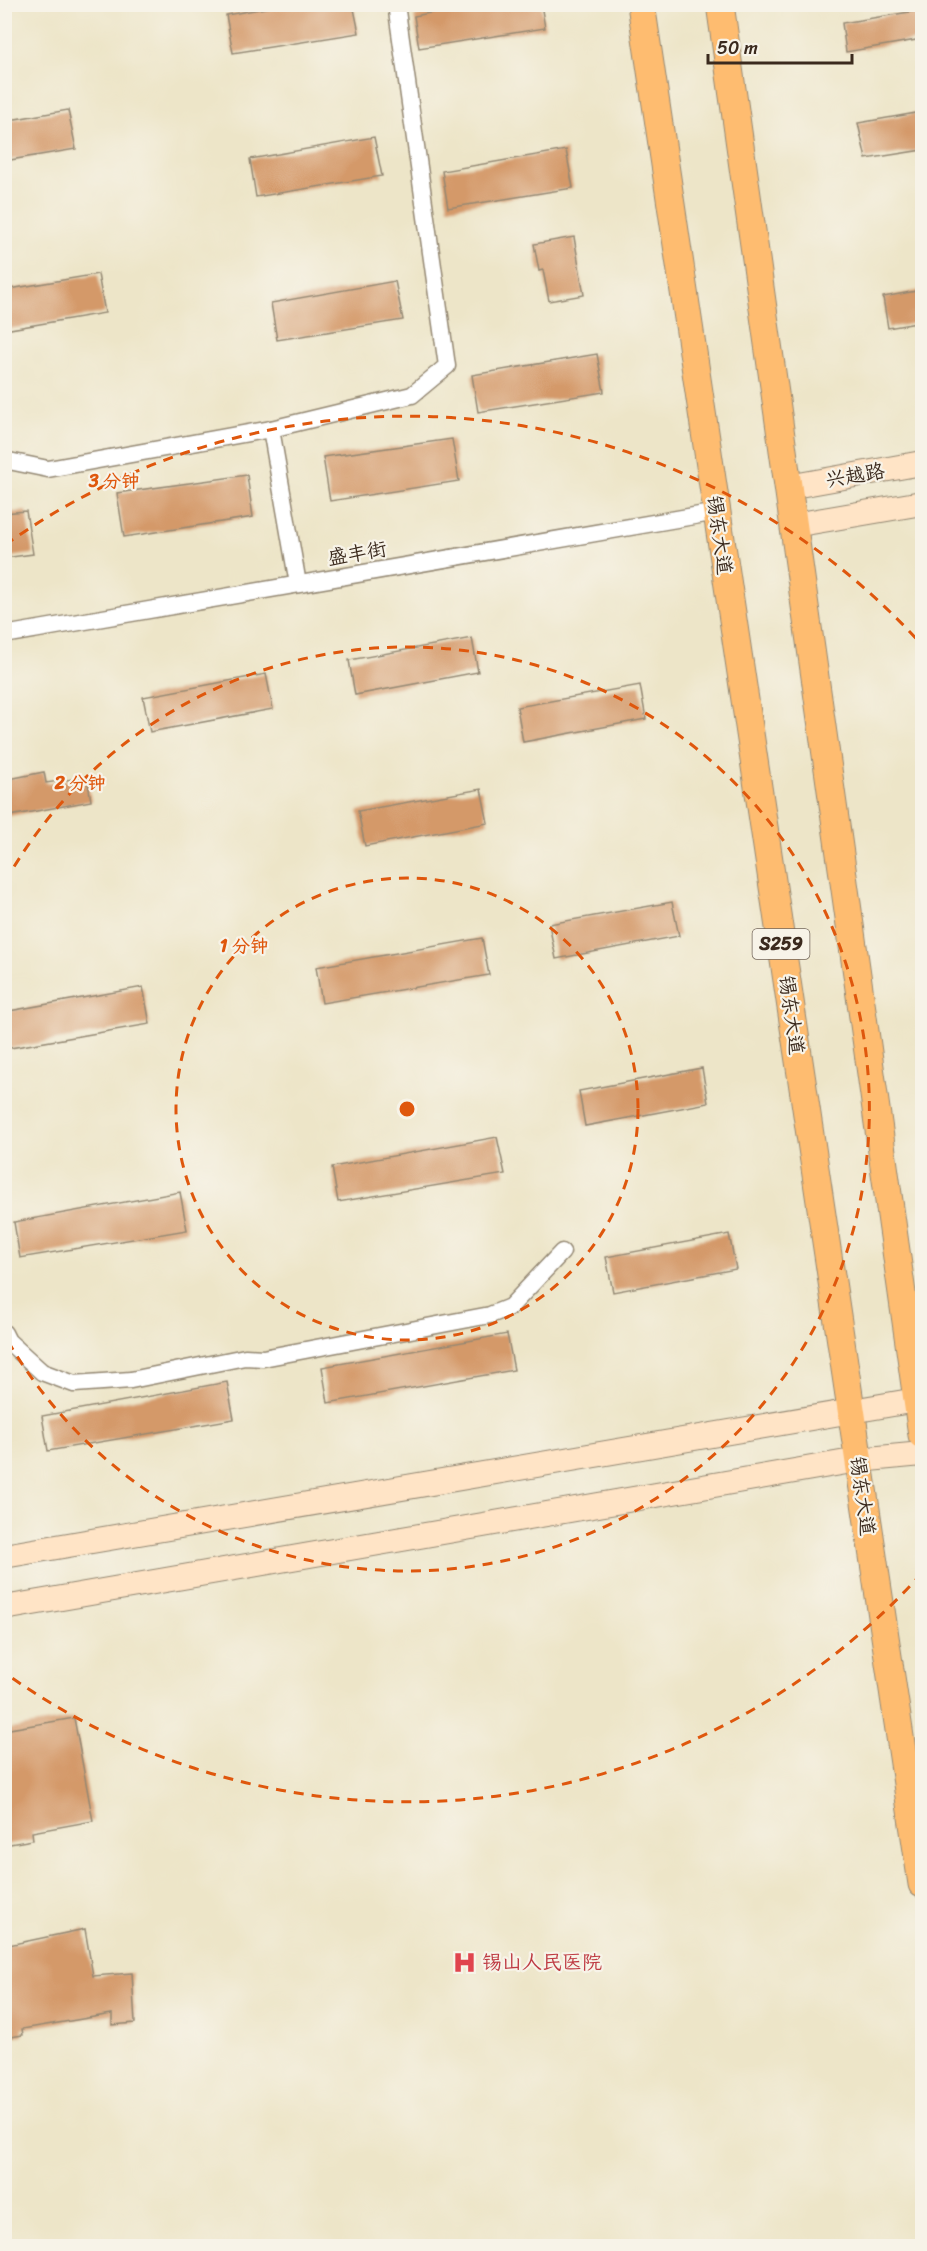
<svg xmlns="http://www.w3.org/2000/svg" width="927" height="2251" font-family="Sriracha,'LXGW WenKai TC',sans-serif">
	<rect width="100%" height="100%" fill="#f7f3e8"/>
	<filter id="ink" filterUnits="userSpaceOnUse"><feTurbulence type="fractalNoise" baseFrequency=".0167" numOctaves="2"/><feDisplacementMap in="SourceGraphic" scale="12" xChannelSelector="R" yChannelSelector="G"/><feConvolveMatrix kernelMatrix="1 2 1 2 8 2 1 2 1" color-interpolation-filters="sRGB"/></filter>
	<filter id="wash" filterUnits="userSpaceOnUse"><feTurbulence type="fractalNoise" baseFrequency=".008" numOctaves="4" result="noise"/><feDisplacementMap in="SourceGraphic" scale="24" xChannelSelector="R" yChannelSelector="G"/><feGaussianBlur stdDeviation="1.35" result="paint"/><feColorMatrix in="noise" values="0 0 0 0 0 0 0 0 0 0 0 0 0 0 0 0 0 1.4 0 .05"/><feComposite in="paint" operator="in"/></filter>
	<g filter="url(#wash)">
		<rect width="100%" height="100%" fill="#ede5c8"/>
		<g id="blocks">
			<!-- building -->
			<g fill="#d49969">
				<path d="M288 4H353L359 33 233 53 226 15Z"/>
				<path d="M477 4H541L545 28 419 48 414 16Z"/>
				<path d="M922 10V39L846 52 842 23Z"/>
				<path d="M68 110 76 149 4 161V121Z"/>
				<path d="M922 112V150L866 159 858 123Z"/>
				<path d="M374 137 382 176 256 197 250 159Z"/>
				<path d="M566 150 573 188 448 208 442 171Z"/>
				<path d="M574 237 584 295 549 301 543 270 539 271 534 244Z"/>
				<path d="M98 274 105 313 4 330V290Z"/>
				<path d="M395 281 403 320 277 340 271 303Z"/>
				<path d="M922 290V322L888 328 883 297Z"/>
				<path d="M597 354 604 392 478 412 472 375Z"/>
				<path d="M452 439 459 481 330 501 323 457Z"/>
				<path d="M247 475 253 517 124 537 117 493Z"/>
				<path d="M26 511 33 554 4 558V513Z"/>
				<path d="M472 638 478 672 355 695 349 660Z"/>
				<path d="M266 674 273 709 150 732 143 697Z"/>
				<path d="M640 685 646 719 523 742 517 707Z"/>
				<path d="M44 772 46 783 87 777 91 801 4 817V780Z"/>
				<path d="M481 789 488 823 365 846 358 811Z"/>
				<path d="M672 902 679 936 556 959 549 924Z"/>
				<path d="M482 938 489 975 322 1003 316 967Z"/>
				<path d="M143 987 150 1024 4 1049V1012Z"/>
				<path d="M702 1068 708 1103 585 1126 579 1091Z"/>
				<path d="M497 1137 505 1174 338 1202 332 1167Z"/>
				<path d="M180 1192 187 1230 20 1258 14 1222Z"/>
				<path d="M729 1234 736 1269 613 1292 606 1257Z"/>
				<path d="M507 1334 514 1370 328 1403 322 1367Z"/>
				<path d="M227 1382 234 1419 48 1451 42 1416Z"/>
				<path d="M74 1718 93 1821 32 1832 33 1840 4 1845V1730Z"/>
				<path d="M85 1929 93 1976 132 1973 135 2023 112 2025V2014L22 2029 23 2035 4 2038V1946Z"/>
			</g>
		</g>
	</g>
	<g filter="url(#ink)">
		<use href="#blocks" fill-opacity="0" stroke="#948873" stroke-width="1.5"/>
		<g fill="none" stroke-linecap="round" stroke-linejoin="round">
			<defs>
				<g id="street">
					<path d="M271 429 298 584"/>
					<path d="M4 460 48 469 271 429 412 395 447 366 396 4"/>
					<path d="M4 635 717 512"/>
					<path d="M4 1333 8 1341 42 1372 74 1384 131 1380 245 1357 263 1358 490 1315 510 1307 562 1252"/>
				</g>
				<g id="secondary">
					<path d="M788 487 922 463"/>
					<path d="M794 525 922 503"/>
					<path d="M4 1556 922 1399"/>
					<path d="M4 1608 858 1460 922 1454"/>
				</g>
				<g id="primary">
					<path d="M641 4 922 1884"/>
					<path d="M720 4 922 1435"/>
				</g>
			</defs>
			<!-- street casing -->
			<use href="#street" stroke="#948873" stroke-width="19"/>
			<!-- secondary casing -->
			<use href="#secondary" stroke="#948873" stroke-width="26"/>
			<!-- primary casing -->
			<use href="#primary" stroke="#948873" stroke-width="29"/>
			<!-- street -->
			<use href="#street" stroke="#fff" stroke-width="16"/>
			<!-- secondary -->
			<use href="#secondary" stroke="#ffe4c6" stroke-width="24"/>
			<!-- primary -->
			<use href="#primary" stroke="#febc70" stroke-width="27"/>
		</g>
	</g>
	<!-- distance rings -->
	<g fill="none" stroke="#df570d" stroke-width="3" stroke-dasharray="10 8">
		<circle cx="407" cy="1109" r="231"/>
		<path d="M5 882A462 462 0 1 1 5 1336"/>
		<path d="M922 1573A693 693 0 0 1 5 1673M5 545A693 693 0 0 1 922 645"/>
	</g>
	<!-- icons -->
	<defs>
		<symbol id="hospital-bare" viewBox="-9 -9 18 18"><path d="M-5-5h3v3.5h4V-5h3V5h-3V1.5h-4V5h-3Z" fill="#e0444e" stroke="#f7f3e8" stroke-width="2.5" paint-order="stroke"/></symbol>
	</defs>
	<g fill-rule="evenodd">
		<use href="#hospital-bare" x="448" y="1946" width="33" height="33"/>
	</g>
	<g text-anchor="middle" stroke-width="4.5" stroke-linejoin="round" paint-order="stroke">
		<!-- shield labels -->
		<rect fill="#f7f3e8" stroke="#73665b" stroke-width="1.5" x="752.5" y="929" width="57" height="30" rx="4.5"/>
		<g font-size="18" font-weight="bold" fill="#3b2a1e">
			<text x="781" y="950">S259</text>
		</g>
		<!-- street labels -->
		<g font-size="20" fill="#3b2a1e" stroke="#f7f3e8">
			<text transform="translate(855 475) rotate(-10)" y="7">兴越路</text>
			<text transform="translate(720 535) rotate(82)" y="7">锡东大道</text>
			<text transform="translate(357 553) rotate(-10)" y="7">盛丰街</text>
			<text transform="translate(792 1015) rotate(82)" y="7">锡东大道</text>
			<text transform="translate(863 1496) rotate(82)" y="7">锡东大道</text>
		</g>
		<!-- health labels -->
		<g font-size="20" fill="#be3a42" stroke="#f7f3e8" text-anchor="start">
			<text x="482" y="1969">锡山人民医院</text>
		</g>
	</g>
	<circle cx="407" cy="1109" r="9" fill="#df570d" stroke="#f7f3e8" stroke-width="3"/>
	<g font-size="18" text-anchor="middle" font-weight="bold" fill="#df570d" stroke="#f7f3e8" stroke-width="4.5" stroke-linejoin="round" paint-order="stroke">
		<text x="114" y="487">3 分钟</text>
		<text x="80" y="789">2 分钟</text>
		<text x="244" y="952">1 分钟</text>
	</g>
	<!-- margin -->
	<rect width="927" height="2251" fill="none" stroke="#f7f3e8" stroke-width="24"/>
	<!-- scale -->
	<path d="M708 54v9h144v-9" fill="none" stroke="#3b2a1e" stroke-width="3"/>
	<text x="717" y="54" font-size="18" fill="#3b2a1e" stroke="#f7f3e8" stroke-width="4.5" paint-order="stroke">50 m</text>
</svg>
